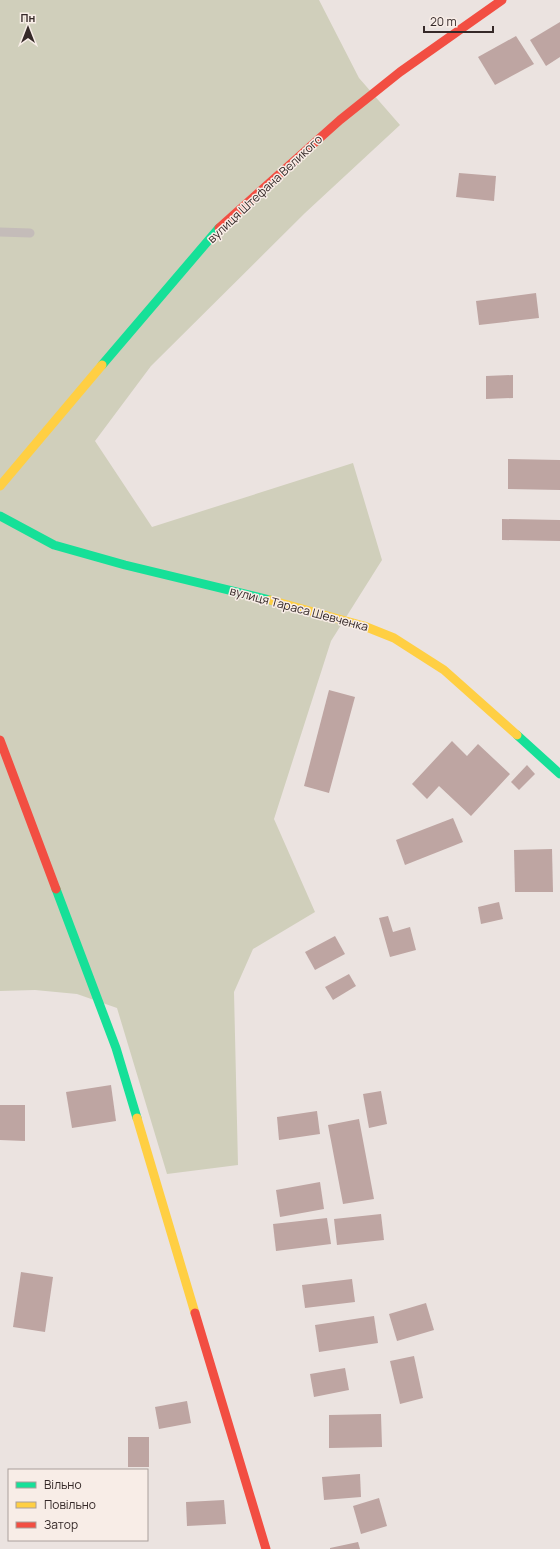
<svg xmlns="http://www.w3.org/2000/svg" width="560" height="1549" font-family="Manrope,sans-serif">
	<rect width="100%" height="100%" fill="#ebe3e0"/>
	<!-- green -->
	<path fill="#d0cfbb" d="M0 0H319L359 78 400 125 305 213 151 366 95 441 152 527 353 463 382 560 331 641 274 819 315 912 253 949 234 992 238 1165 167 1174 117 1008 77 994 35 990 0 991Z"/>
	<!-- building -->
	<g fill="#bea5a2">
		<path d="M560 22V57L546 66 530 40Z"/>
		<path d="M516 36 534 64 495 85 478 57Z"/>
		<path d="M459 173 496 176 494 201 456 197Z"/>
		<path d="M536 293 539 318 479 325 476 301Z"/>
		<path d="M513 375V398L486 399V376Z"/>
		<path d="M508 459 560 460V490L508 489Z"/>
		<path d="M502 519 560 520V541L502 540Z"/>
		<path d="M329 690 355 697 329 793 304 786Z"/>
		<path d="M452 741 467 756 478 744 510 774 471 816 439 786 427 799 412 784Z"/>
		<path d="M527 765 535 774 519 790 511 782Z"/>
		<path d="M453 818 463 842 405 865 396 840Z"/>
		<path d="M552 849 553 892H515L514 850Z"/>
		<path d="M499 902 503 919 481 924 478 907Z"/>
		<path d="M388 916 393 932 410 927 416 950 390 957 379 918Z"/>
		<path d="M335 936 345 954 315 970 305 952Z"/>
		<path d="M349 974 356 986 333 1000 325 987Z"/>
		<path d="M111 1085 116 1121 72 1128 66 1092Z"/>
		<path d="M381 1091 387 1124 369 1128 363 1094Z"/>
		<path d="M0 1105H25V1141L0 1140Z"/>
		<path d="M317 1111 320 1134 279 1140 277 1117Z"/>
		<path d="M359 1119 374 1199 343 1204 328 1125Z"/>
		<path d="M320 1182 324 1209 280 1217 276 1190Z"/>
		<path d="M381 1214 384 1240 337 1245 334 1219Z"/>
		<path d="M327 1218 331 1244 276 1251 273 1224Z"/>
		<path d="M21 1272 53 1277 45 1332 13 1327Z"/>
		<path d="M352 1279 355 1302 305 1308 302 1285Z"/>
		<path d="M426 1303 434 1330 397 1341 389 1314Z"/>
		<path d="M374 1316 378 1343 319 1352 315 1325Z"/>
		<path d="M414 1356 423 1398 400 1404 390 1361Z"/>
		<path d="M345 1368 349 1390 314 1397 310 1374Z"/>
		<path d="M187 1401 191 1423 159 1429 155 1407Z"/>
		<path d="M381 1414 382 1447 329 1448V1415Z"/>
		<rect x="128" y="1437" width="21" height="30"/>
		<path d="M360 1474 361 1497 324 1500 322 1477Z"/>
		<path d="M379 1498 387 1526 361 1534 353 1506Z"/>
		<path d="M224 1500 226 1524 187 1526 186 1502Z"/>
		<path d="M358 1542 360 1549H330V1548Z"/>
	</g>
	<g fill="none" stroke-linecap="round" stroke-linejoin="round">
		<!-- lane -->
		<path stroke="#c4bcb9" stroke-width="9" d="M0 232 30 233"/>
		<!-- fast -->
		<g stroke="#16e098" stroke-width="9">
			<path d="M102 365 219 228"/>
			<path d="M0 516 54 545 125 565 270 600"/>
			<path d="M517 735 560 774"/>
			<path d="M56 889 116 1048 137 1118"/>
		</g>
		<!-- slow -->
		<g stroke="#ffcf43" stroke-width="9">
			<path d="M0 486 102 365"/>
			<path d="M270 600 364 626 394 638 444 670 517 735"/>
			<path d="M137 1118 195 1313"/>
		</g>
		<!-- jam -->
		<g stroke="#f24e42" stroke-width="9">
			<path d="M219 228 340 120 400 72 502 0"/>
			<path d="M0 740 56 889"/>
			<path d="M195 1313 266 1549"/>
		</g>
	</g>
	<g text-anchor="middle" stroke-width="3" stroke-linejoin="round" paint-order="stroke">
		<!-- street labels -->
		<g font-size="12" fill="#352928" stroke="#f8ede7">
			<text transform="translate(265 189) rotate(-43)" y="4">вулиця Штефана Великого</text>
			<text transform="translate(299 609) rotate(15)" y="4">вулиця Тараса Шевченка</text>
		</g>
	</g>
	<!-- legend -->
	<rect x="8" y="1469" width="140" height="72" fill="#f8ede7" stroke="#aa9f9b"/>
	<rect x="16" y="1482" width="20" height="6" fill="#16e098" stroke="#aa9f9b"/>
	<text x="44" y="1489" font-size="12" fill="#352928">Вільно</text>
	<rect x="16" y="1502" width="20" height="6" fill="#ffcf43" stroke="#aa9f9b"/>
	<text x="44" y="1509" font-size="12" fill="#352928">Повільно</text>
	<rect x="16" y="1522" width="20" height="6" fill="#f24e42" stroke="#aa9f9b"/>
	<text x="44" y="1529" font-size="12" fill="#352928">Затор</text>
	<!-- north arrow -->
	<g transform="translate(28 28)" stroke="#f8ede7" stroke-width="3" paint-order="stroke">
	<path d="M0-3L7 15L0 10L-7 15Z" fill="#352928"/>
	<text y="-6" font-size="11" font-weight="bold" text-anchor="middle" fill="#352928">Пн</text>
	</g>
	<!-- scale -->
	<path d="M424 26v6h69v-6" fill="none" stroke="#352928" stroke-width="2"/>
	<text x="430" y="26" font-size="12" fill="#352928" stroke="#f8ede7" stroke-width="3" paint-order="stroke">20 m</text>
</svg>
